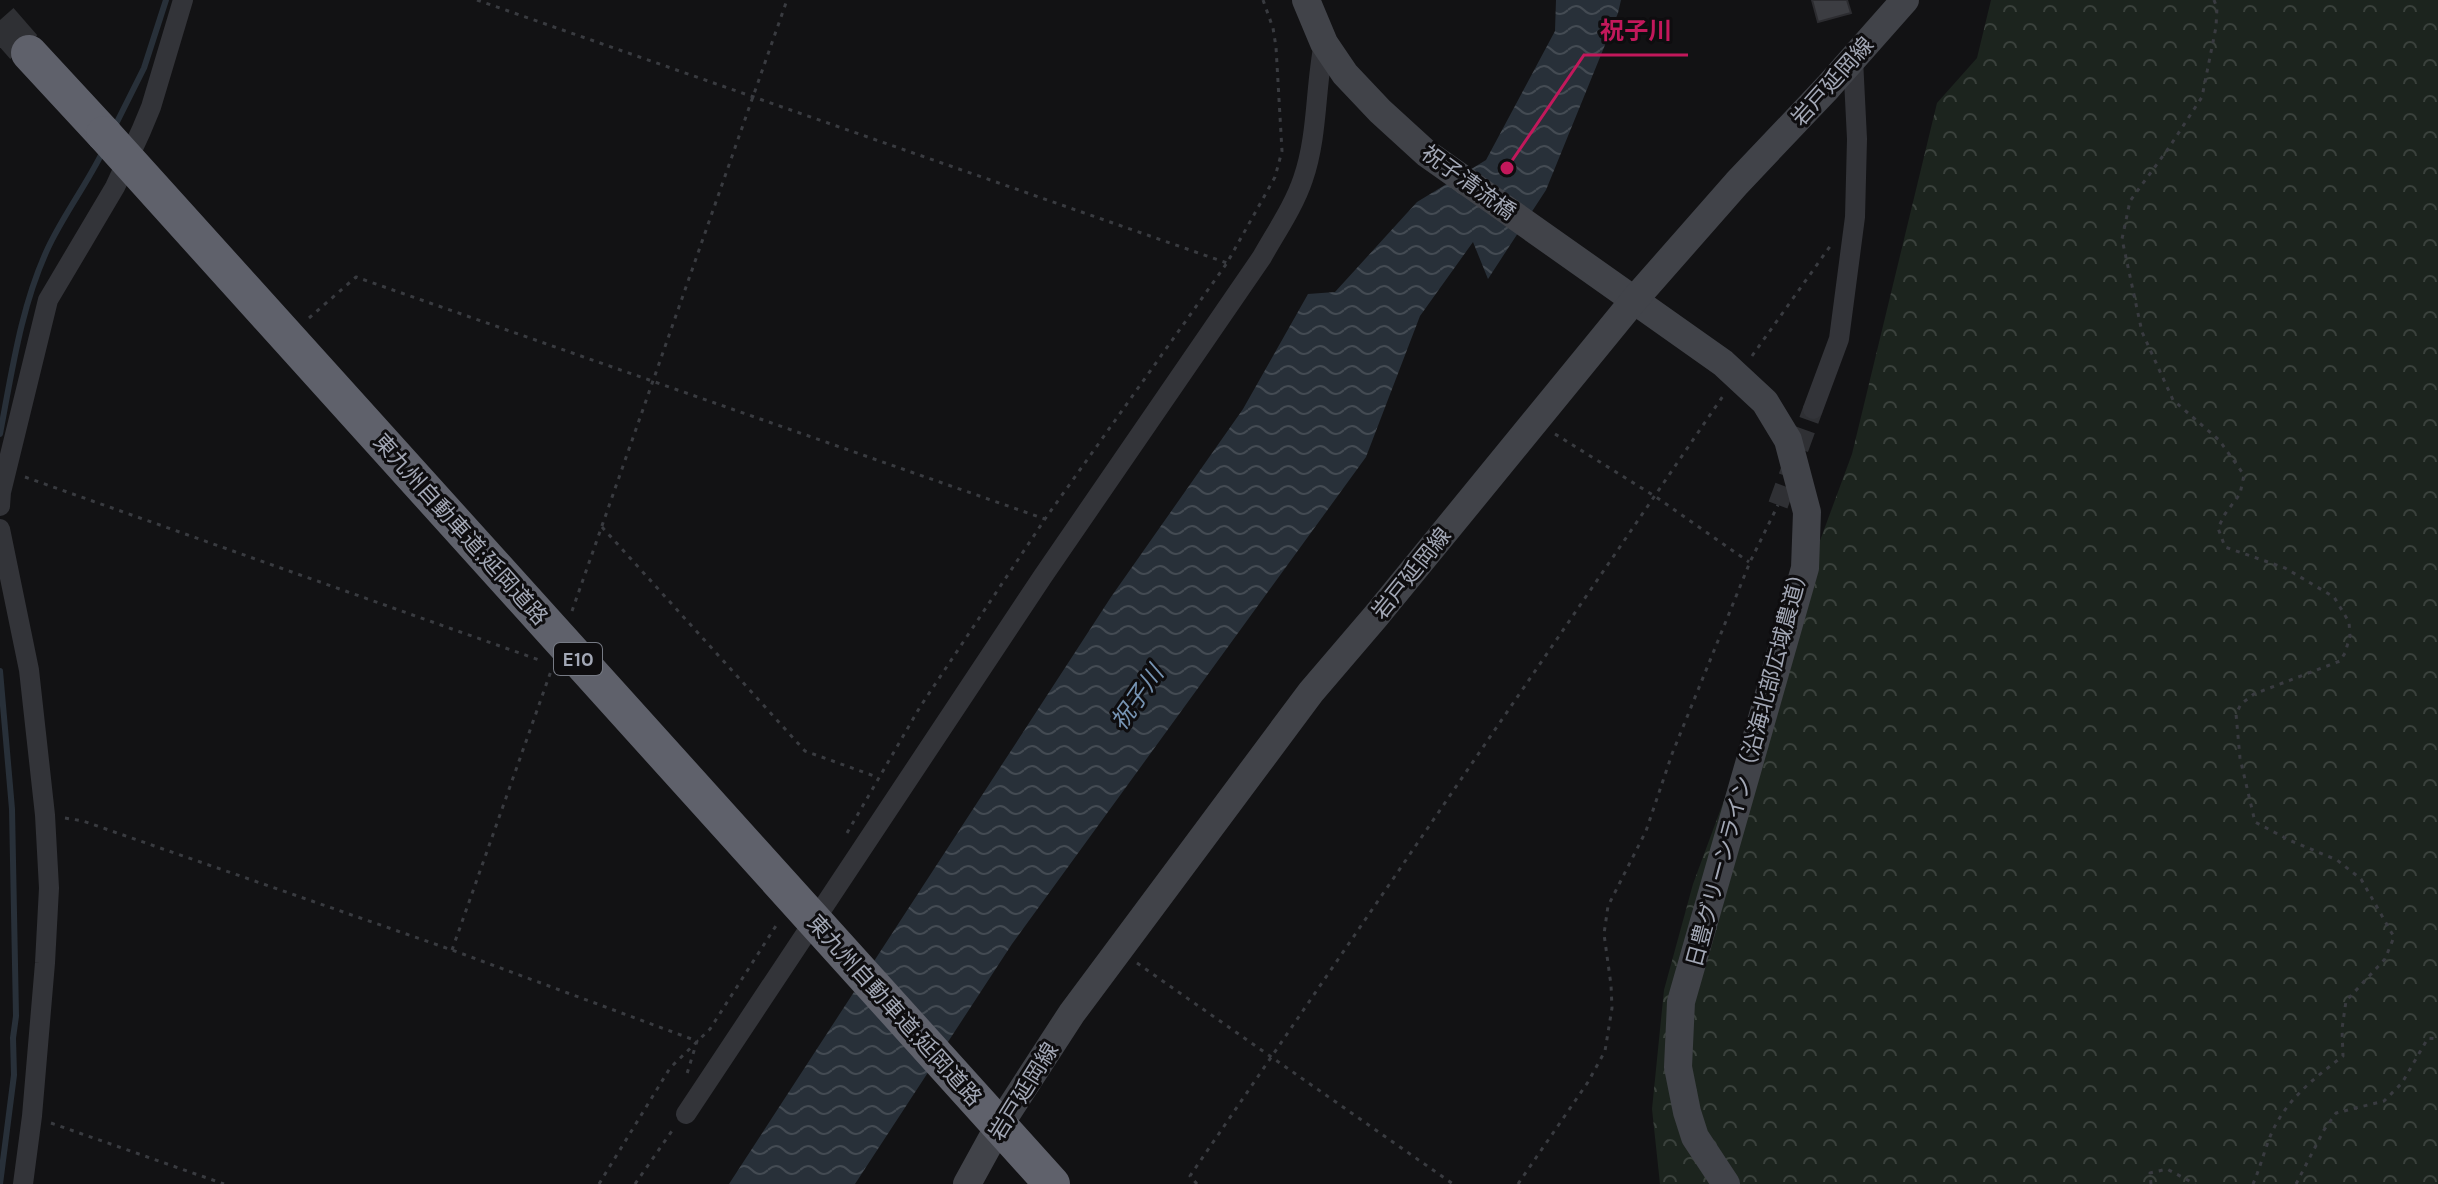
<svg xmlns="http://www.w3.org/2000/svg" width="2438" height="1184" font-family="Karla,'Noto Sans JP',sans-serif">
	<defs>
		<pattern id="forest-crowns" width="20" height="18" patternUnits="userSpaceOnUse" patternTransform="scale(2)"><rect width="20" height="18" fill="#1c241e"/><path d="M2 6a3 3 0 1 1 6 0M12 15a3 3 0 1 1 6 0" fill="none" stroke="#3a413c"/></pattern>
		<pattern id="water-waves" width="16" height="10" patternUnits="userSpaceOnUse" patternTransform="scale(2)"><rect width="16" height="10" fill="#283039"/><path d="M0 5q4-4 8 0t8 0" fill="none" stroke="#444b53"/></pattern>
	</defs>
	<rect width="100%" height="100%" fill="#121214"/>
	<!-- forest -->
	<path fill="url(#forest-crowns)" d="M1991 0H2438V1184H1660L1652 1109 1664 990 1693 884 1852 454 1937 103 1977 58Z"/>
	<!-- water -->
	<path fill="url(#water-waves)" d="M1556 0H1621L1618 13 1546 190 1488 279 1473 242 1420 316 1366 457 1012 944 855 1184H729L1111 597 1243 409 1308 294 1335 292 1417 202 1486 160 1555 31Z"/>
	<g fill="none" stroke-linecap="round" stroke-linejoin="round">
		<!-- stream -->
		<g stroke="#283039" stroke-width="6">
			<path d="M115 126 144 68 166 0"/>
			<path d="M0 434C12 371 21 306 48 248 64 214 87 184 103 151"/>
			<path d="M0 671 12 809 16 1016 13 1038 14 1075 0 1184"/>
		</g>
	</g>
	<!-- building -->
	<path fill="#3c3d42" stroke="#2c2c30" stroke-width="2" d="M1812 0H1847L1851 13 1818 22Z"/>
	<g fill="none" stroke-linecap="round" stroke-linejoin="round">
		<!-- street-tunnel -->
		<path stroke="#2f3034" stroke-width="20" stroke-dasharray="20 10" stroke-linecap="butt" d="M1778 505 1813 409"/>
		<!-- highway-tunnel -->
		<path stroke="#2f3034" stroke-width="36" stroke-dasharray="36 18" stroke-linecap="butt" d="M0 20 29 53"/>
		<!-- path -->
		<g stroke="#393b40" stroke-width="3" stroke-dasharray="4 6" stroke-linecap="butt">
			<path d="M477 0 1227 263"/>
			<path d="M2214 0 2217 8 2216 27 2202 97 2168 149 2130 201 2122 239 2142 332 2173 400 2219 440 2244 475 2240 494 2225 514 2218 528 2225 547 2285 568 2334 597 2349 622 2350 636 2345 653 2340 661 2254 694 2241 704 2236 714 2240 758 2255 822 2289 840 2337 860 2361 879 2394 937 2385 959 2346 1001 2342 1029 2343 1056C2316 1077 2288 1098 2273 1130 2265 1147 2261 1166 2253 1184"/>
			<path d="M309 318 356 277 1045 519"/>
			<path d="M1752 356 1831 245"/>
			<path d="M1555 434 1656 497 1749 562"/>
			<path d="M25 477 542 661"/>
			<path d="M602 527 805 751 877 777"/>
			<path d="M572 611 787 0"/>
			<path d="M65 818 83 821 452 950 697 1041 686 1077"/>
			<path d="M847 833 920 707 1045 519 1227 263 1275 177 1282 151 1276 47 1273 28 1263 0"/>
			<path d="M452 950 551 671"/>
			<path d="M1137 963 1453 1184"/>
			<path d="M51 1123 224 1184"/>
			<path d="M599 1184 670 1068 710 1029 779 921"/>
			<path d="M635 1184 674 1128"/>
			<path d="M1197 1184 1190 1176 1723 396"/>
			<path d="M1518 1184 1588 1082 1605 1051 1612 1008 1611 985 1604 934 1608 906 1646 831 1672 754 1750 562 1778 505"/>
			<path d="M2151 1184 2150 1173 2167 1169 2195 1184"/>
			<path d="M2296 1184 2324 1130 2336 1113 2384 1101 2402 1083 2428 1038 2438 1039"/>
		</g>
		<!-- street -->
		<g stroke="#333439" stroke-width="20">
			<path d="M1813 409 1839 339 1855 217 1857 139 1853 59"/>
			<path d="M0 506 1 492 48 300 115 187 141 131 151 107 183 0"/>
			<path d="M0 529 29 670 45 815 49 888 45 963 32 1116 23 1184"/>
			<path d="M686 1114 1043 576 1262 257C1276 232 1294 206 1303 179 1318 136 1315 88 1324 43"/>
		</g>
		<!-- secondary -->
		<g stroke="#414349" stroke-width="28">
			<path d="M1306 0 1324 43 1345 74 1380 111 1426 153 1723 363 1765 402 1788 440 1807 512 1805 568 1681 1002 1678 1067 1687 1112 1695 1137 1726 1184"/>
			<path d="M967 1184 1000 1124 1072 1013 1311 692 1376 616 1635 299 1737 183 1828 87 1905 0"/>
		</g>
		<!-- highway -->
		<path stroke="#5f616b" stroke-width="36" d="M29 53 104 134"/>
		<!-- highway-bridge -->
		<path stroke="#5f616b" stroke-width="36" d="M104 134 1052 1184"/>
	</g>
	<g text-anchor="middle" stroke-width="6" stroke-linejoin="round" paint-order="stroke">
		<!-- shield labels -->
		<rect fill="#0e0d0f" stroke="#767a84" stroke-width="2" x="554" y="643" width="48" height="32" rx="6"/>
		<g font-size="20" font-weight="bold" fill="#a3a8b6">
			<text x="578" y="666">E10</text>
		</g>
		<!-- street labels -->
		<g font-size="22" fill="#a3a8b6" stroke="#0e0d0f">
			<text transform="translate(1832 81) rotate(-48)" y="8">岩戸延岡線</text>
			<text transform="translate(1469 182) rotate(36)" y="8">祝子清流橋</text>
			<text transform="translate(461 529) rotate(48)" y="8">東九州自動車道;延岡道路</text>
			<text transform="translate(1411 573) rotate(-51)" y="8">岩戸延岡線</text>
			<text transform="translate(1747 765) rotate(-75)" y="8">日豊グリーンライン（沿海北部広域農道）</text>
			<text transform="translate(895 1010) rotate(48)" y="8">東九州自動車道;延岡道路</text>
			<text transform="translate(1023 1091) rotate(-58)" y="8">岩戸延岡線</text>
		</g>
		<!-- water labels -->
		<g font-size="24" font-style="italic" fill="#7794b3" stroke="#0e0d0f">
			<text transform="translate(1137 698) rotate(-55)" y="8">祝子川</text>
		</g>
	</g>
	<!-- callouts -->
	<path fill="none" stroke="#c2185b" stroke-width="3" d="M1507 168L1584 55H1688"/>
	<circle fill="#c2185b" stroke="#0e0d0f" stroke-width="3" cx="1507" cy="168" r="8"/>
	<g font-size="24" text-anchor="middle" font-weight="bold" fill="#c2185b" stroke="#0e0d0f" stroke-width="6" stroke-linejoin="round" paint-order="stroke">
		<text x="1636" y="39">祝子川</text>
	</g>
</svg>
